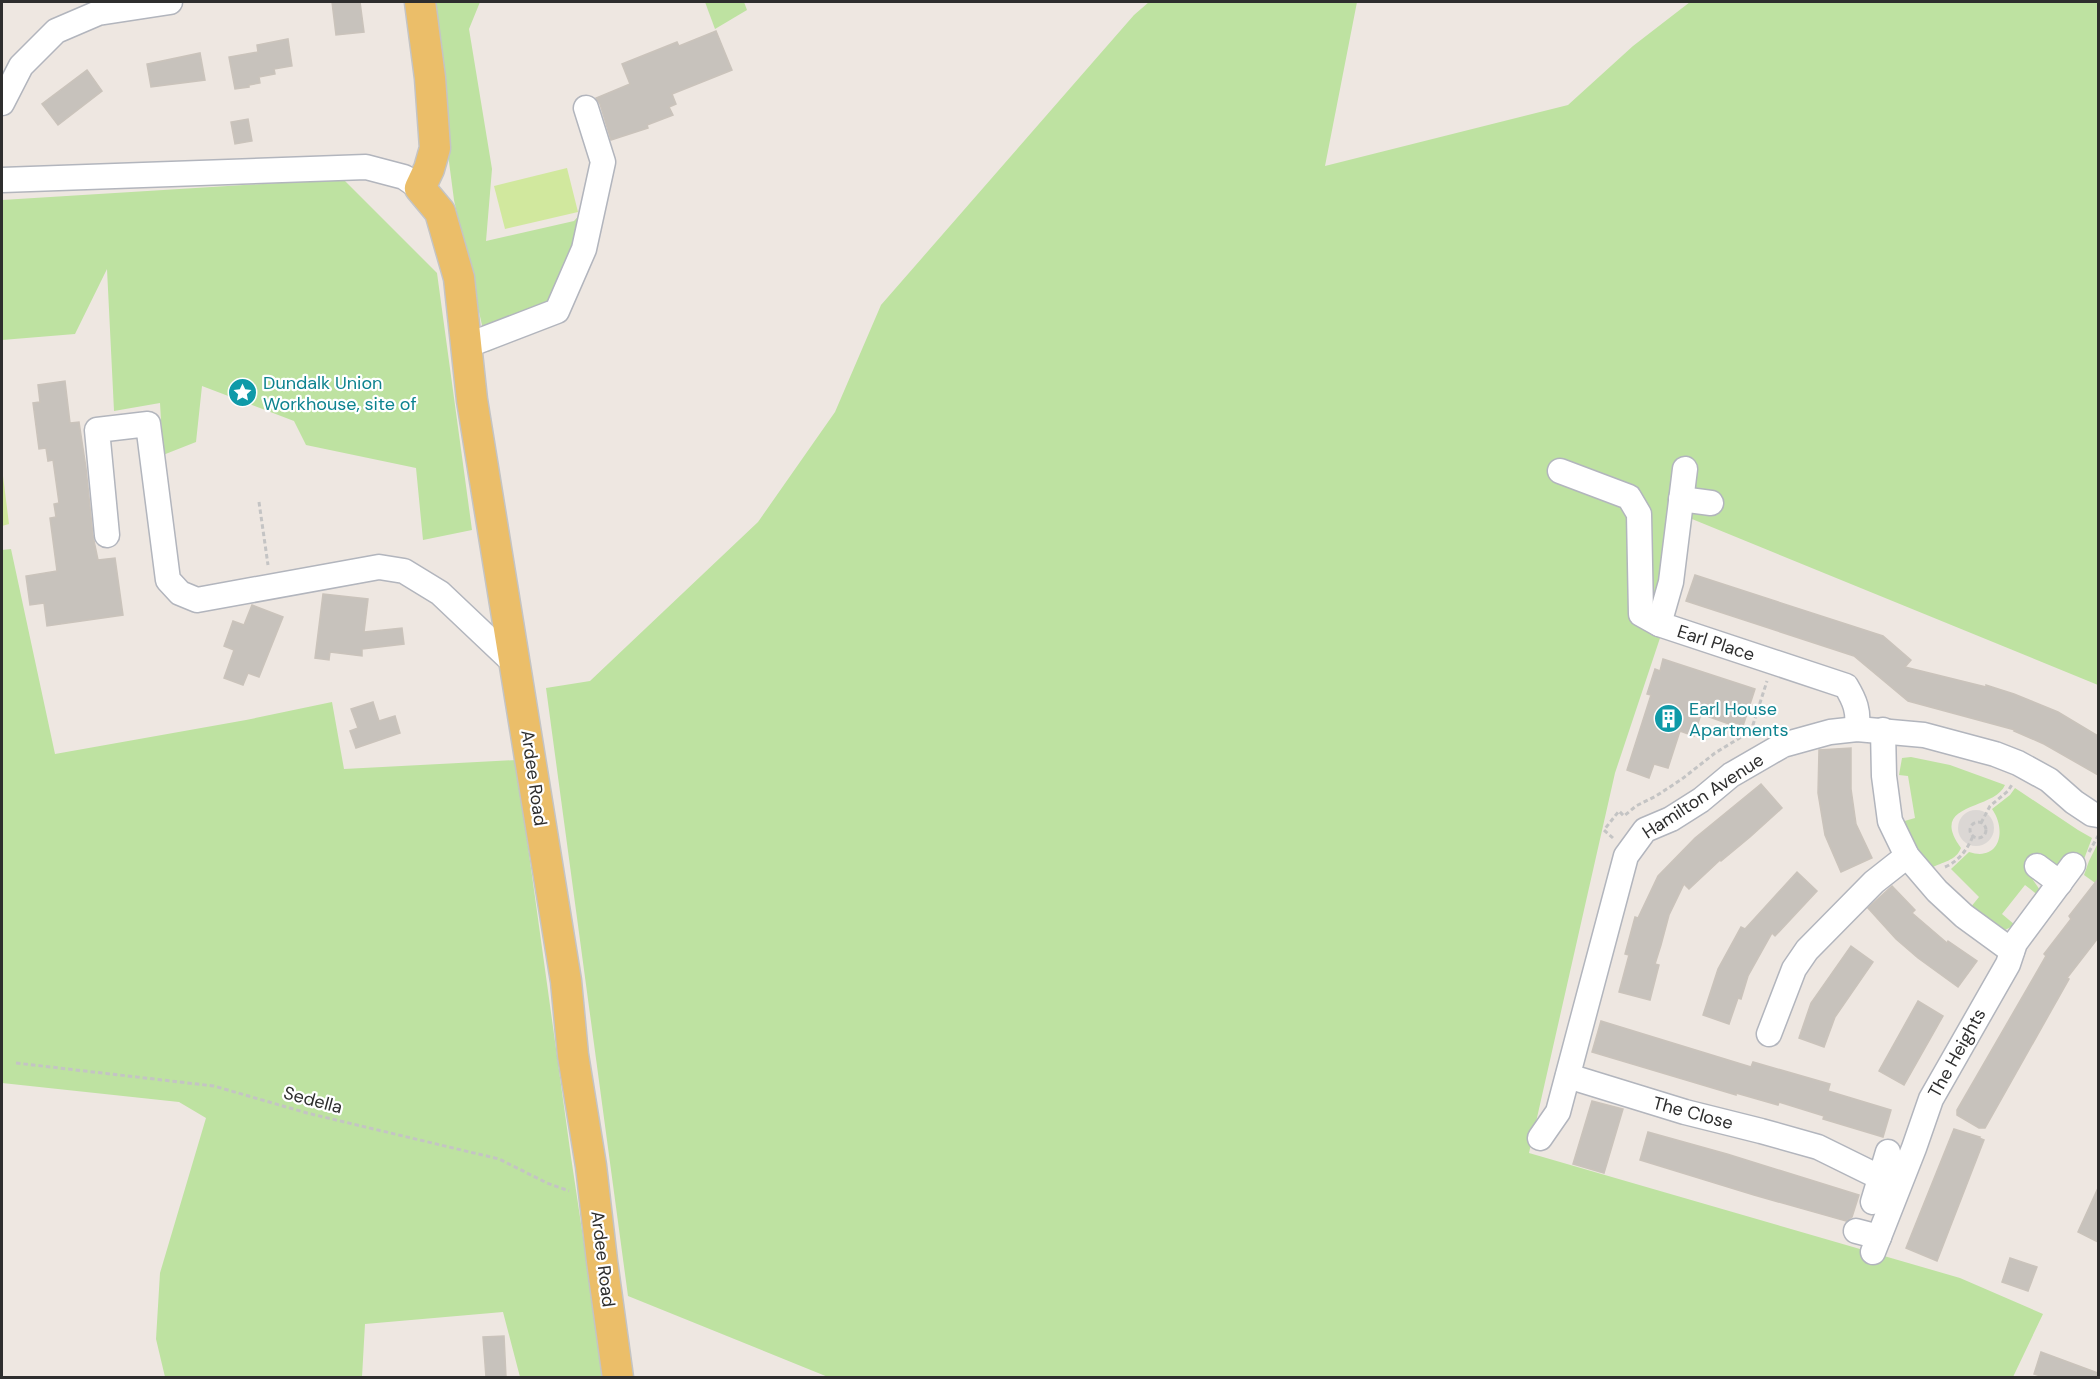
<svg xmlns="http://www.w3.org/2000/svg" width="2100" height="1379" font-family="'DM Sans',sans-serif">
	<rect width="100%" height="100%" fill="#eee7e1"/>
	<!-- green -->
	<g fill="#bee2a1">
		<path d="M428 2H480L469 29 492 169 486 241 574 221 607 184 595 254 564 318 488 352 454 200Z"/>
		<path d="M705 2H744L747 10 715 29Z"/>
		<path d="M1149 2H1357L1325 166 1568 105 1633 46 1690 2H2098V685L1692 519 1661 635 1615 773 1529 1153 1960 1278 2043 1314 2013 1377H828L628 1296 546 688 590 681 758 522 835 412 881 305 1134 15Z"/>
		<path d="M343 179 437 273 472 530 423 540 416 468 306 445 294 421 202 386 196 442 163 455 160 403 114 411 107 269 75 334 2 340V200Z"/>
		<path d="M11 549 55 754 246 720 332 702 344 769 516 760 571 1157 604 1377H520L503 1312 365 1324 362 1377H165L156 1339 160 1273 206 1118 179 1102 2 1083V550Z"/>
		<path d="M1911 757 1950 765 2005 785C1994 811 1927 802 1961 848 1956 861 1942 862 1931 868L1920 854 1901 822 1915 818 1908 776 1899 775 1902 758Z"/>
		<path d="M2015 788 2078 830 2092 838 2081 867 2069 860 2058 865 2051 864 2030 871 2029 874 2042 893 2039 896 2025 885 2002 914 2015 925 2005 930 1997 928 1970 908 1979 897 1951 869 1969 852C2000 862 2007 830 1992 809L2010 795Z"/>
		<path d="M2098 843V885L2084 875 2089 861Z"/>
	</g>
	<!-- pitch -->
	<g fill="#d1e89e">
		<path d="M567 168 578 212 505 229 494 186Z"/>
		<path d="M2 468 9 524 2 526Z"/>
	</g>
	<!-- plaza -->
	<circle fill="#dbd7d4" cx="1976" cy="828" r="18"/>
	<!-- building -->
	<g fill="#c7c2bc" stroke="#cac3bb" stroke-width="1.5">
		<path d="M332 2H360L364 32 336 35Z"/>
		<path d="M716 31 732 70 672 94 676 104 669 107 673 115 647 125 648 128 611 140 600 104 596 98 630 84 622 64 677 42 679 46Z"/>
		<path d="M288 39 292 66 274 69 275 74 259 77 260 83 249 85V87L235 89 229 57 258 52 257 45Z"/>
		<path d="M200 53 205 80 151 87 147 64Z"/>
		<path d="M87 70 102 91 58 125 42 104Z"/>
		<path d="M248 119 252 141 235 144 231 122Z"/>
		<path d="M65 381 70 423 79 422 86 468 93 536 98 560 115 558 123 615 47 626 44 603 30 605 26 576 57 571 50 518 56 517 54 504 59 503 53 460 48 461 46 448 39 449 33 403 40 402 38 385Z"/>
		<path d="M1695 575 1883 636 1911 660 1905 667 1986 687V685L2014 694 2058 712 2098 736V775L2044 744 2014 731 2015 730 1908 701 1854 656 1686 601Z"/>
		<path d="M323 594 368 599 364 632 402 628 404 644 362 649V656L330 652 329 660 315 658Z"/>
		<path d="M252 605 283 617 259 677 248 673 243 685 224 678 234 650 224 646 233 621 244 625Z"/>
		<path d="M1663 659 1755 689 1743 726 1733 722 1732 725 1701 714 1694 736 1680 731 1668 768 1654 764 1649 778 1627 770 1651 695 1647 694 1655 669 1660 671Z"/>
		<path d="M373 702 379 721 395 716 400 733 356 748 350 731 358 728 351 709Z"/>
		<path d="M1851 748V789L1856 824 1872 858 1841 872 1825 835 1818 793 1819 750Z"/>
		<path d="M1761 784 1782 808 1750 837 1721 861 1720 860 1689 889 1684 884 1669 915 1661 945 1655 964 1659 965 1650 1000 1619 992 1629 955 1625 954 1635 917 1638 918 1658 876 1695 838Z"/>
		<path d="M1797 872 1817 891 1775 936 1772 933 1748 976 1741 999 1738 998 1729 1024 1703 1015 1718 969 1741 927 1745 929Z"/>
		<path d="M2098 879V938L2067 978 2069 979 1985 1128H1979L1957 1115V1110L2046 956 2044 954 2071 919 2069 916Z"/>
		<path d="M1892 886 1915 910 1912 913 1947 943 1948 941 1977 961 1958 987 1918 958 1896 939 1868 908Z"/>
		<path d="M1851 946 1873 962 1835 1017 1824 1047 1799 1038 1811 1003Z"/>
		<path d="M1918 1001 1943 1016 1904 1085 1879 1071Z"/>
		<path d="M1601 1021 1751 1067 1753 1062 1830 1084 1828 1091 1891 1110 1883 1137 1823 1119 1824 1116 1779 1102 1778 1105 1736 1093V1095L1592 1052Z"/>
		<path d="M1592 1101 1623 1109 1604 1173 1573 1164Z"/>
		<path d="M1954 1129 1980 1137 1979 1138 1984 1140 1937 1261 1906 1248Z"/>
		<path d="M1648 1132 1727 1154 1859 1195 1852 1217 1846 1221 1754 1195 1640 1160Z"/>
		<path d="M2098 1188V1242L2078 1232Z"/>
		<path d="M2010 1258 2037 1267 2028 1291 2002 1282Z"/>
		<path d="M504 1336 506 1377H486L483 1337Z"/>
		<path d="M2041 1352 2098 1373V1377H2044L2034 1374Z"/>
	</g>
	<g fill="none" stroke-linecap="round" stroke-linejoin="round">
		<defs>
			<g id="minor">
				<path d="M2 103 21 66 56 31 98 13 170 2"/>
				<path d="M2 180 366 167 404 177 420 188"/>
				<path d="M466 346 557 311 584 249 603 162 586 108"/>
				<path d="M1685 469 1671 582 1659 624 1846 686C1855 701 1859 711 1857 729"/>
				<path d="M1560 471 1629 497 1639 514 1641 614 1659 624"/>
				<path d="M1681 499 1711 503"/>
				<path d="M107 535 97 430 148 424 168 580 180 593 197 600 379 567 404 571 440 593 516 665"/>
				<path d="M1883 730 1884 776 1890 821 1907 856 1937 891 1964 916 2012 951"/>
				<path d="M2037 866 2060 883"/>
				<path d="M1769 1034 1794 969 1807 950 1874 882 1907 856"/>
				<path d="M1568 1076 1685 1112 1761 1131 1818 1147 1881 1178"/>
				<path d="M1540 1138 1558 1112 1626 856 1645 830 1671 819 1701 800 1731 775 1783 745 1830 732 1857 729 1924 735 1995 754 2018 763 2049 780 2074 802 2092 814 2098 815"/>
				<path d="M1873 1202 1888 1152"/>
				<path d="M1856 1231 1879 1237"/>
				<path d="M1873 1252 1914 1148 1931 1099 2008 964 2015 943 2073 865"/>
			</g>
			<path id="major" d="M420 2 430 78 435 148 429 169 420 188 440 212 459 278 472 400 566 981 573 1055 591 1166 602 1261 618 1378"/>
		</defs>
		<!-- minor casing -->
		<use href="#minor" stroke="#b2b5bd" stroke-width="27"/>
		<!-- major casing -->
		<use href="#major" stroke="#c4c4c4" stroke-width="33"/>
		<!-- path -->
		<g stroke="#c4c4c4" stroke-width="3" stroke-dasharray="4.5 3" stroke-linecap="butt">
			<path d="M259 502 268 565"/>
			<circle cx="1978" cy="830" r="8"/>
			<path d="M1981 823 1990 806 2008 791 2013 783"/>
			<path d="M1613 838 1604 830 1619 811 1624 816 1636 806 1656 796 1682 779 1715 753 1751 731 1767 681"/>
			<path d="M2089 852 2098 836"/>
			<path d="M1945 867C1959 861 1967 850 1973 836"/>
			<path d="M16 1063 214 1086 307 1113 499 1159 547 1183 569 1191"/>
		</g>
		<!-- minor -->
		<use href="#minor" stroke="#fff" stroke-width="24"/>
		<!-- major -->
		<use href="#major" stroke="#ebbe69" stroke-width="30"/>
	</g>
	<!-- icons -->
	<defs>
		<symbol id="sight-disc" viewBox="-11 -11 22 22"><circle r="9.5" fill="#0f9aa8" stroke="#fff"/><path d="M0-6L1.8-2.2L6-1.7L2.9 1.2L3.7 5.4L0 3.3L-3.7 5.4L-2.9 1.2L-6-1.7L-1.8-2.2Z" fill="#fff"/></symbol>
		<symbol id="building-disc" viewBox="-11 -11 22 22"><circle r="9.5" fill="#0f9aa8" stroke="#fff"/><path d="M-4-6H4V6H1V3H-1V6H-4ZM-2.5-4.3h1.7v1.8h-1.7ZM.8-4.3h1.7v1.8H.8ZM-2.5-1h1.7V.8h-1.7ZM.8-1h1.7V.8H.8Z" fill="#fff"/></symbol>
	</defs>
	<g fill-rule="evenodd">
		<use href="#sight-disc" x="226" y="376" width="33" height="33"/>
		<use href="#building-disc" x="1652" y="702" width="33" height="33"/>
	</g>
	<g text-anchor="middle" stroke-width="4.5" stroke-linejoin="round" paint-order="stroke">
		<!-- culture labels -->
		<g font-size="18" fill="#0d838f" stroke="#fff" text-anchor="start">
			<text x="263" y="389">Dundalk Union<tspan x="263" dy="21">Workhouse, site of</tspan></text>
			<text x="1689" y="715">Earl House<tspan x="1689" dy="21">Apartments</tspan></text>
		</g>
		<!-- street labels -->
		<g font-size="18" fill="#2e2e2e" stroke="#fff">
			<text transform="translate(1716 643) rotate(18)" y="6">Earl Place</text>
			<text transform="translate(534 778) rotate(82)" y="6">Ardee Road</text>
			<text transform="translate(1703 796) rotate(-33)" y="6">Hamilton Avenue</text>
			<text transform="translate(1957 1053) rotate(-61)" y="6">The Heights</text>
			<text transform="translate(313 1100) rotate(15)" y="6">Sedella</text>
			<text transform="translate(1693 1113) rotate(15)" y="6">The Close</text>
			<text transform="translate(603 1259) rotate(83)" y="6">Ardee Road</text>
		</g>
	</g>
	<!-- border -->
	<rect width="2100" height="1379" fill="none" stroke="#2e2e2e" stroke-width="6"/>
</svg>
